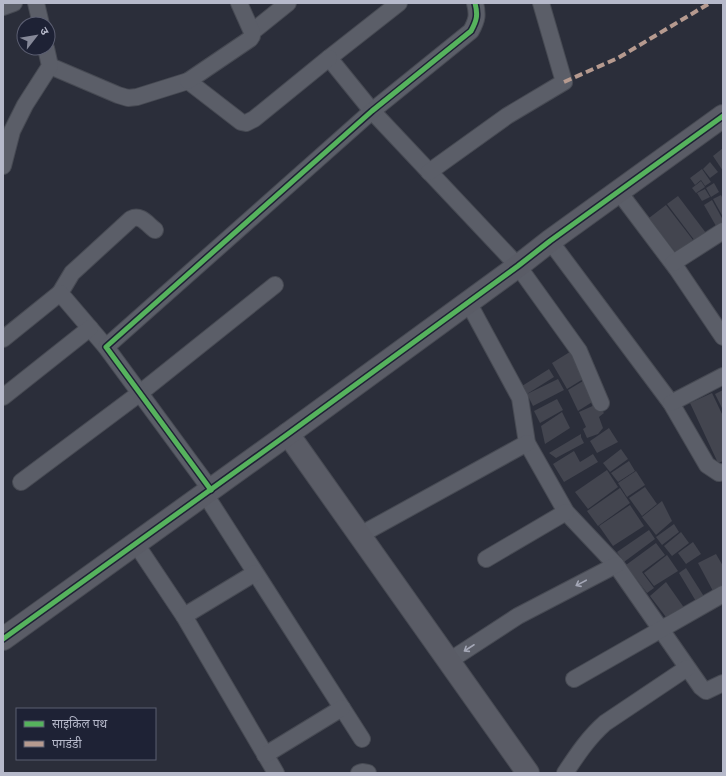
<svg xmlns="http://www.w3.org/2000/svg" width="726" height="776" font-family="'Noto Sans','Noto Sans Devanagari',sans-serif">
	<rect width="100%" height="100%" fill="#2b2e3a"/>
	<!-- building -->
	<g fill="#43454f">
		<path d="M723 148V171L713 156Z"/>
		<path d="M710 162 718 172 710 178 703 169Z"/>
		<path d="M702 169 711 182 705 186 701 180 695 185 690 178Z"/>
		<path d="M701 181 705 187 696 193 692 188Z"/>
		<path d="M714 183 719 192 711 197 706 188Z"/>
		<path d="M705 189 710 197 702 201 697 193Z"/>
		<path d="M721 195 723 199V217L713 199Z"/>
		<path d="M678 196 706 233 695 241 667 204Z"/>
		<path d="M712 200 723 220V222L716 226 704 205Z"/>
		<path d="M666 205 693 240 676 253 649 218Z"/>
		<path d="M573 350 588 376 567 389 552 363Z"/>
		<path d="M549 369 554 377 527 394 522 386Z"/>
		<path d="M588 378 597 399 578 411 568 390Z"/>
		<path d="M558 379 564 390 533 406 527 394Z"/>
		<path d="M723 390V410L715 394Z"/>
		<path d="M712 393 723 416V461L718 463 690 403Z"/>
		<path d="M557 399 563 410 540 423 534 411Z"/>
		<path d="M597 404 604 413 599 417 603 428 598 434 587 438 583 429 586 427 579 412Z"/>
		<path d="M562 412 570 428 545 444 541 426Z"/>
		<path d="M609 428 618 442 597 453 590 441Z"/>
		<path d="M581 434V437L584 443 556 458 549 453Z"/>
		<path d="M621 449 628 459 610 472 603 463Z"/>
		<path d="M574 451 580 462 593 454 598 462 564 482 553 464Z"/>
		<path d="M629 461 635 471 618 482 611 473Z"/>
		<path d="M607 470 618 487 588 509 575 492Z"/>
		<path d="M636 471 645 485 627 497 618 483Z"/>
		<path d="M645 487 657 504 642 516 629 498Z"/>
		<path d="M620 488 630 503 598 526 587 511Z"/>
		<path d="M662 501 672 521 656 535 642 517Z"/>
		<path d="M630 505 644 526 613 546 599 526Z"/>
		<path d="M674 524 679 532 662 545 656 537Z"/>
		<path d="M649 530 655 539 624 562 617 552Z"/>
		<path d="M681 532 689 543 672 556 664 546Z"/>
		<path d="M693 542 701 554 686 564 678 553Z"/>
		<path d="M656 543 665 555 642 572 654 588 647 593 626 565Z"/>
		<path d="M716 554 723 566V585L713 591 698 563Z"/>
		<path d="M667 555 678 571 654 586 644 573Z"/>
		<path d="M686 568 705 598 697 603 679 573Z"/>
		<path d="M666 582 685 609 669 621 650 596Z"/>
	</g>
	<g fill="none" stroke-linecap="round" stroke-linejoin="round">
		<defs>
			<g id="street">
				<path d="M36 3 41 24"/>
				<path d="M399 3 329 58 372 111 518 266 579 351 601 403"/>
				<path d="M3 7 14 3"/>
				<path d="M252 32 288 3"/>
				<path d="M50 66 118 95 128 98 137 97 188 81 241 122 246 123 254 119 329 58"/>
				<path d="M188 81 250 39 252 36V32L239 3"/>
				<path d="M3 166 12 131 25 105 50 66 46 48"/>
				<path d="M429 172 507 116 564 82 541 3"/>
				<path d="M619 192 677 269 723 337"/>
				<path d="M550 241 671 403 707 465 719 473 723 472"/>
				<path d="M673 263 723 231"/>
				<path d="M60 293 72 273 131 219C141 214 147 224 155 230"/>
				<path d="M468 302 520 398 527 443 566 512 616 565 701 687 706 691 723 683"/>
				<path d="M3 339 60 293 106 347"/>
				<path d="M3 397 90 328"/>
				<path d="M671 403 723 376"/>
				<path d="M21 482 140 393 275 285"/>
				<path d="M211 490 106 347 372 111 471 31C477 20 478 15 475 3"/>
				<path d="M205 494 362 739"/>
				<path d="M360 535 527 443"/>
				<path d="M136 544 184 616 276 773"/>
				<path d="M486 559 566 512"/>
				<path d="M184 616 255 573"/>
				<path d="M449 661 518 616 616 565"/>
				<path d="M574 679 723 594"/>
				<path d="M265 755 342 708"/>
				<path d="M359 773 362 772 368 773"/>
				<path d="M565 773C577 755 588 738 605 723L687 668"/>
			</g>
			<g id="secondary">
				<path d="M288 434 528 773"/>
				<path d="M3 639 288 434 518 266 550 241 723 116"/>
			</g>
		</defs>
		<!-- street casing -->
		<use href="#street" stroke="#474a53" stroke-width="18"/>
		<!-- secondary casing -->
		<use href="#secondary" stroke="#474a53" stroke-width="24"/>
		<!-- street -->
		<use href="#street" stroke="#5b5e68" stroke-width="16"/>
		<!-- secondary -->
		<use href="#secondary" stroke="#5a5c66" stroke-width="22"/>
		<!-- quiet -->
		<path stroke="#b69a8f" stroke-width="4" stroke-dasharray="8 4" stroke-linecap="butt" d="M564 82 618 58 710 3"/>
		<defs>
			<g id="cycleway">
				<path d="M211 490 106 347 372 111 471 31C477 20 478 15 475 3"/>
				<path d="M3 639 288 434 518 266 550 241 723 116"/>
			</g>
		</defs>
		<!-- cycleway casing -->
		<use href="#cycleway" stroke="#1e2235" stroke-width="8"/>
		<!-- cycleway -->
		<use href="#cycleway" stroke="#56b35d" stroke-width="5"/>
	</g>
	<!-- one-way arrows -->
	<defs><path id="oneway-shaft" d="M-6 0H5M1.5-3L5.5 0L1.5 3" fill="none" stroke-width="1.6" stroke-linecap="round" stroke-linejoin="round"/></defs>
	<g stroke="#a4a7b6">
		<use href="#oneway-shaft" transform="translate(581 583) rotate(152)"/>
		<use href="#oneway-shaft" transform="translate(469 648) rotate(147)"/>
	</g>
	<!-- border -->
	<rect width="726" height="776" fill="none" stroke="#b6b9ca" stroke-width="8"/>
	<!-- legend -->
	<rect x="16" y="708" width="140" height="52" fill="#1e2235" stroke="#5b5e71"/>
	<rect x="24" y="721" width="20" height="6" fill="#56b35d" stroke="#5b5e71"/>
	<text x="52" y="728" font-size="12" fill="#b6b9ca">साइकिल पथ</text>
	<rect x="24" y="741" width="20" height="6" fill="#b69a8f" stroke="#5b5e71"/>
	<text x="52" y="748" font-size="12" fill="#b6b9ca">पगडंडी</text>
	<!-- north arrow -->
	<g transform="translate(36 36) rotate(59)"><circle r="19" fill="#1e2235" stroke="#5b5e71"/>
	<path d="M0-3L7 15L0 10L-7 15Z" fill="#858898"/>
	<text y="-6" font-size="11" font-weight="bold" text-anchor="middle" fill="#b6b9ca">उ</text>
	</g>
</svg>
